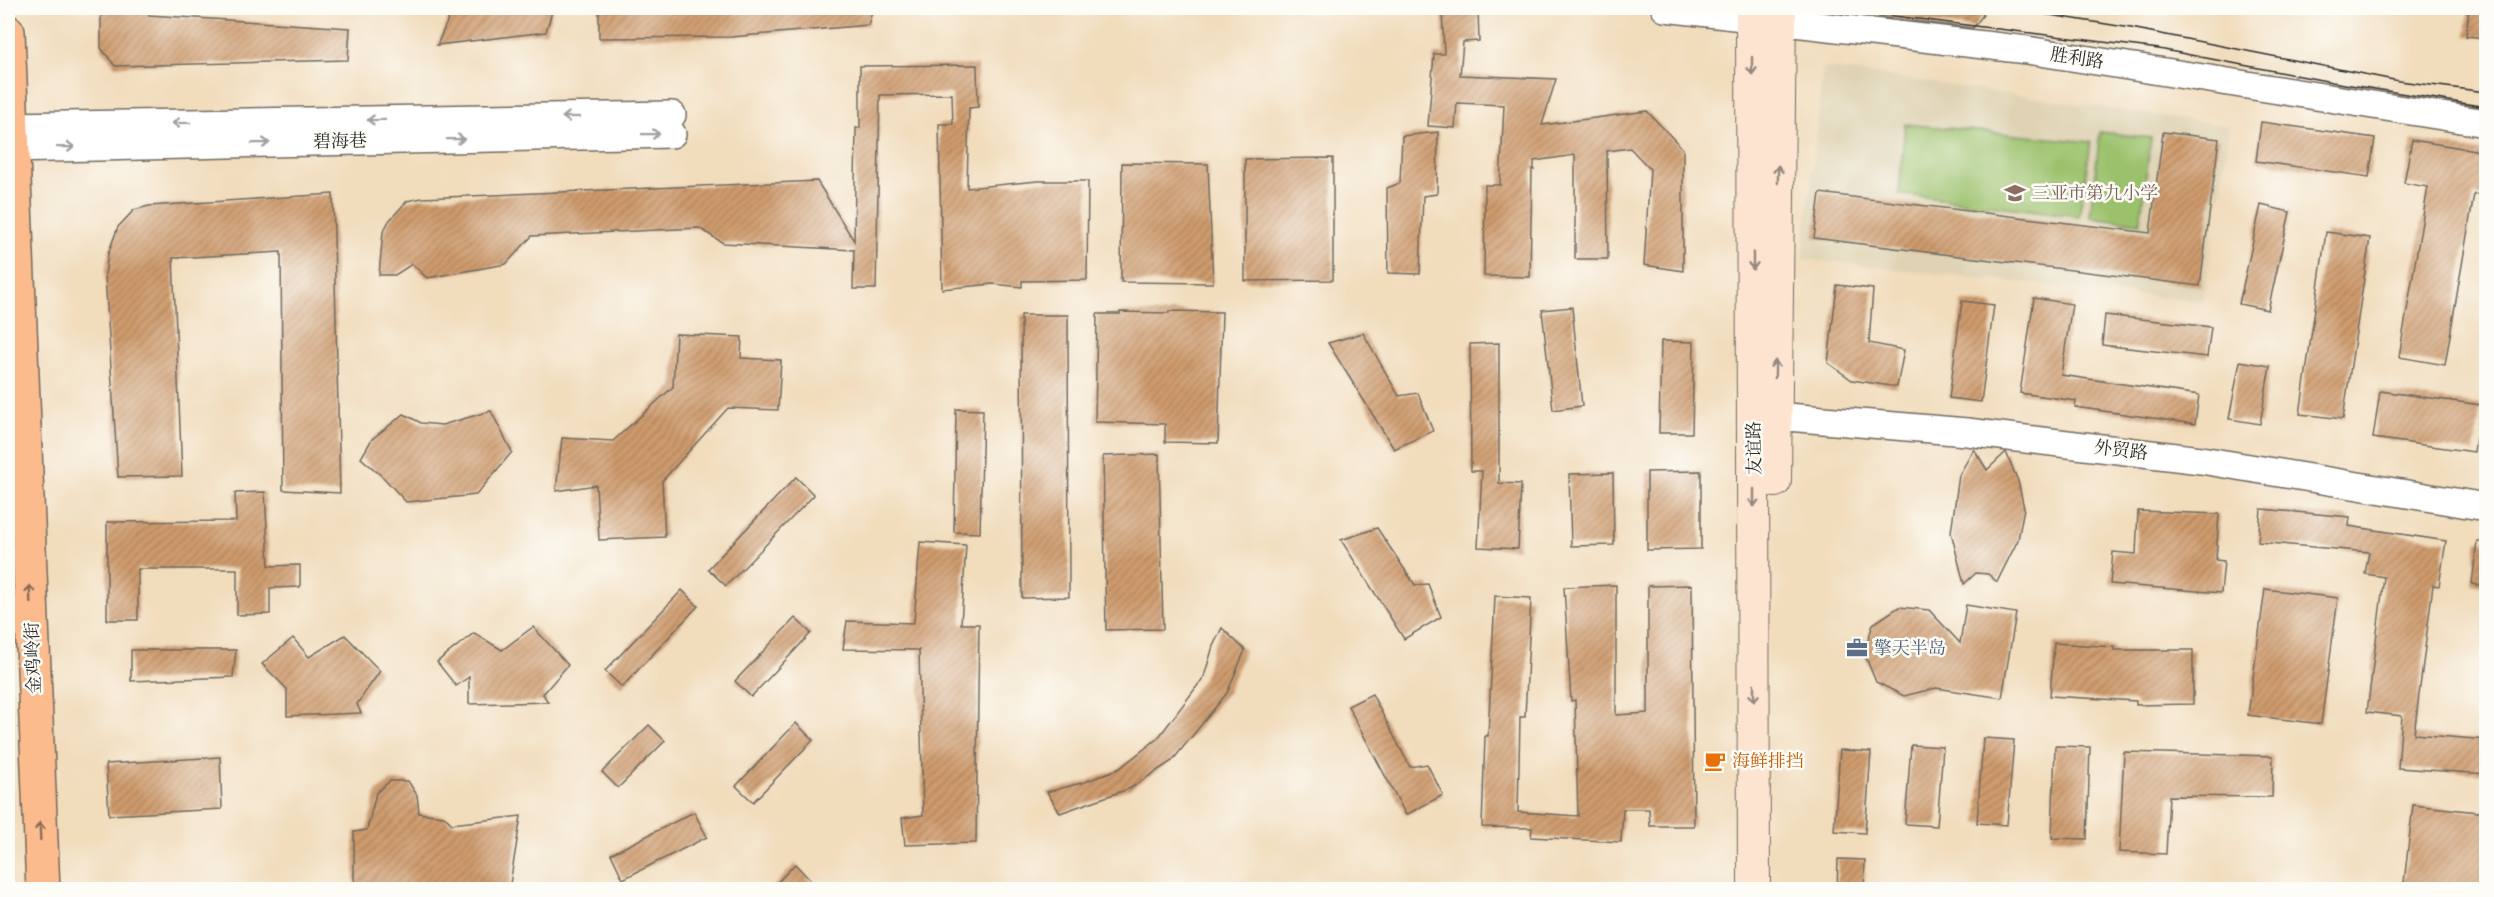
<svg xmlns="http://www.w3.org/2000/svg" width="2494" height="897" font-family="Vollkorn,'Noto Serif SC',serif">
	<defs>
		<pattern id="building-hatch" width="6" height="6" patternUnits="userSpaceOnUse" patternTransform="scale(1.5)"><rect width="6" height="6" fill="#cf9b6d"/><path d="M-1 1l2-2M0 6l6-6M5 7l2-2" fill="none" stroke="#a87f5a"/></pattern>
	</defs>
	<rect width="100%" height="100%" fill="#fdfcf7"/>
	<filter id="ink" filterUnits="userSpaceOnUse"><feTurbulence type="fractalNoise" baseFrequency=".0167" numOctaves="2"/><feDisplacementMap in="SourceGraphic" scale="12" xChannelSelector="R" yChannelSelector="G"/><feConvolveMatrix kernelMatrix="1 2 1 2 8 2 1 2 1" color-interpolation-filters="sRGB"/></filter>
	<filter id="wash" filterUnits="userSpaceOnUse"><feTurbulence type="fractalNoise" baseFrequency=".008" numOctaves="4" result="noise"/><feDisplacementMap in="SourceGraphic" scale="24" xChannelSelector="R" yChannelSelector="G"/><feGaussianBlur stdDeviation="1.35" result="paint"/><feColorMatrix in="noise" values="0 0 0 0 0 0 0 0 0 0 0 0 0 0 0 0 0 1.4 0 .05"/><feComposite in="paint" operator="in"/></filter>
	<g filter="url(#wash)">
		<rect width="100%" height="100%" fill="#f1dcbc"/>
		<!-- built -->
		<g fill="#dfd3b4">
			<path d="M1823 67 2230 126 2203 302 1803 259Z"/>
			<path d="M1022 887 1233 889H972Z"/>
		</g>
		<!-- pitch -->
		<g fill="#9bc16c" stroke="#63764c" stroke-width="1.5">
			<path d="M1905 124 2091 142 2079 216 1899 194Z"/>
			<path d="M2100 132 2151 138 2140 223 2090 217Z"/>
		</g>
		<g id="blocks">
			<!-- building -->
			<g fill="url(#building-hatch)">
				<path d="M101 8H149V15L350 28 348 60 115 66 101 48Z"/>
				<path d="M444 8H553L546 32 437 45 450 15Z"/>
				<path d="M599 8H730V14L759 8H873L868 25 731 37 599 38Z"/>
				<path d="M1442 8H1478L1479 41 1463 42 1460 75 1556 79 1542 125 1647 111 1683 149V271L1644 265 1650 169 1630 148 1607 151 1608 259H1575V155L1534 161V170L1532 169 1530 277 1484 276 1485 185H1500L1504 105 1457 103 1455 128 1428 126 1434 54H1444Z"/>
				<path d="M1880 8H1979L1983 15 1973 28 1879 17Z"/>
				<path d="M2469 8H2487V38L2466 36Z"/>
				<path d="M977 65 978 107 969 108 967 188 1038 181H1088L1087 280 1022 281V287L993 284 942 289 939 124H953L952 94 880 95 876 289H853L854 250 723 243 699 228 532 236 506 264 427 278 412 264 395 275H379L383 232 389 221 407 201 422 198 817 181 854 241 856 128H860V66Z"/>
				<path d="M2261 122 2375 138 2369 177 2256 161Z"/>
				<path d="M1438 132 1437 194 1423 196 1420 274 1388 273 1387 188 1400 183 1402 136Z"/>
				<path d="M2163 132 2219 139 2200 286 1814 238 1820 193 2150 233Z"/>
				<path d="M2412 140 2487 152V196L2474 194 2445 365 2399 357 2428 187 2404 183Z"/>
				<path d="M1333 158V280L1245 281V159Z"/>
				<path d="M1122 163 1208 164 1213 283 1121 282Z"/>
				<path d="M333 194 340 493 283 490 281 252 173 258 182 476 118 477 105 275 108 254 118 227 134 210 149 206Z"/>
				<path d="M2261 205 2290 212 2268 310 2239 304Z"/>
				<path d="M2326 232 2370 238 2343 419 2300 414Z"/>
				<path d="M1837 285 1873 289 1869 343 1904 350 1897 387 1852 380 1828 363Z"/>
				<path d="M2034 298 2072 304 2061 375 2199 395 2195 424 2075 407 2076 401 2020 393Z"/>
				<path d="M1962 301 1994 305 1981 402 1949 398Z"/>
				<path d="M1572 307 1582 406 1553 410 1542 310Z"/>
				<path d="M1169 311 1222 312 1218 443 1165 442V424L1095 422 1097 314H1120V312L1169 313Z"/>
				<path d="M1021 315H1068L1069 597 1022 598Z"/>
				<path d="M2105 315 2211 327 2207 357 2102 345Z"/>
				<path d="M1363 333 1399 396 1418 393 1433 431 1394 449 1328 343Z"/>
				<path d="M676 334 742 337 741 358 781 360 778 410 728 408 662 481 665 537 599 540 596 485 556 491 562 438 613 441 673 387Z"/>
				<path d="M1661 341 1694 342 1692 433H1659Z"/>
				<path d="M1499 343V483L1521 484 1518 549 1478 547 1482 471H1471L1470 344Z"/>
				<path d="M2240 361 2270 366 2260 424 2229 419Z"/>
				<path d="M2380 391 2481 405 2474 452 2373 438Z"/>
				<path d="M956 409 983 410 980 533 954 532Z"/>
				<path d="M491 411 512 452 476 495 406 502 383 477 361 458 372 439 404 414 421 423 442 425Z"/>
				<path d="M1974 449 1987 470 2006 452 2018 481 2024 508 2018 540 1997 582 1988 574 1976 573 1964 584 1951 532 1959 475Z"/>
				<path d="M1159 454 1163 629 1106 630 1103 456Z"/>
				<path d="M1701 471V549L1647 550V472Z"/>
				<path d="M1613 473 1614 545 1571 546 1569 474Z"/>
				<path d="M796 477 814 495 726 586 708 569Z"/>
				<path d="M265 492 269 566 300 565V587L270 588V614L237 615V569H138V620H107V522L236 521 235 493Z"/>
				<path d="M2261 509 2350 517 2349 526 2446 541 2439 586 2433 585 2414 734 2487 740V774L2398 768 2402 716 2367 712 2384 577 2365 574 2369 552 2258 542Z"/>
				<path d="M2138 511 2219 514 2216 560 2224 561 2221 593 2110 584 2113 552 2136 554Z"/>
				<path d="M1377 528 1415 585 1428 584 1441 617 1404 639 1341 540Z"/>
				<path d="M2477 541 2487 542V586L2472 584Z"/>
				<path d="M920 542 966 545 961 624H979L976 843 905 845 902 818 923 815 919 650 843 649 847 621 914 623Z"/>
				<path d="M1616 585V715L1648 713V586L1692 585 1694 826H1650L1649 809H1623L1621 842 1531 837 1532 828 1482 827 1485 736H1488L1495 596 1531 598 1525 717H1520L1518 812 1578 816 1575 700 1571 701 1564 587Z"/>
				<path d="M2265 589 2338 598 2321 724 2248 715Z"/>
				<path d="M682 590 698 606 622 687 605 671Z"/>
				<path d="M1966 605 2016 613 2002 698 1936 688 1904 696 1876 682 1864 653 1873 624 1899 607 1929 610 1960 643Z"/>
				<path d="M795 618 811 633 751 697 735 681Z"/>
				<path d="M533 627 568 665 543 694 548 702 469 704V677L456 686 437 662 474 633 502 650Z"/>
				<path d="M1222 628 1245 650 1227 693 1172 761 1131 788 1060 813 1047 792 1085 782 1120 768 1158 738 1204 677 1213 646Z"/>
				<path d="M345 635 380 671 357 704 361 713 287 716V689L262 664 293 638 309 657Z"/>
				<path d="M2054 643 2114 647V650H2193V704L2136 705V701L2050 696Z"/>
				<path d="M131 650H236L233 677 131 681Z"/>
				<path d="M1372 694 1410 767 1427 764 1443 795 1406 815 1348 706Z"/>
				<path d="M796 723 813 740 753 802 736 786Z"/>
				<path d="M649 725 665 741 618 788 602 772Z"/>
				<path d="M1983 738 2014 740 2007 825 1977 823Z"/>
				<path d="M1911 745 1943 747 1937 826 1905 824Z"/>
				<path d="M2055 746 2090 747 2087 839 2052 838Z"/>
				<path d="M1840 750 1871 752 1865 833 1834 831Z"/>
				<path d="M2124 752 2273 756 2272 797 2169 796 2166 854 2119 852Z"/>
				<path d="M220 757 222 809 109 815 106 764Z"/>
				<path d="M390 781H408L417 795 419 813 444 816 452 824 521 816 509 890H356L354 878V832L367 830 376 793Z"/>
				<path d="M2413 805 2487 813V864L2484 890 2404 883Z"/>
				<path d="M694 812 707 837 623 879 611 854Z"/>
				<path d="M1838 859 1865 860 1864 890H1837Z"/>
				<path d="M795 864 811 881 803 890H770Z"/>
			</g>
		</g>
	</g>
	<g filter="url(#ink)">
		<use href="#blocks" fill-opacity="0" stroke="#70695e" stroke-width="1.5"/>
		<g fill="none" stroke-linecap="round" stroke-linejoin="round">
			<defs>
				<g id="tertiary">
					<path d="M1665 8 2027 50 2486 123"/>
					<path d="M8 126 672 115"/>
					<path d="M8 149 672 134"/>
					<path d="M1756 416H1775L1967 432 2201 460 2486 507"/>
				</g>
				<g id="secondary">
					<path d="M1752 8 1754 890"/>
					<path d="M1775 481 1780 8"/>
				</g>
				<path id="primary" d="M8 32 43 890"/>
			</defs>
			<!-- tertiary casing -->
			<use href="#tertiary" stroke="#70695e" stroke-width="30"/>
			<!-- secondary casing -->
			<use href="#secondary" stroke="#70695e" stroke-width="34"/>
			<!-- primary casing -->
			<use href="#primary" stroke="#70695e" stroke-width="36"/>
			<!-- tertiary -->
			<use href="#tertiary" stroke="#fff" stroke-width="27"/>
			<!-- secondary -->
			<use href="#secondary" stroke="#fde4d1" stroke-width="32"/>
			<!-- primary -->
			<use href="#primary" stroke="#fbbb8d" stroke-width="33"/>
			<!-- tram -->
			<g stroke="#2b2b2b" stroke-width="1.5">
				<path d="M1829 8 2159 49 2332 82 2486 107"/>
				<path d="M2006 8 2131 28 2399 81 2486 92"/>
			</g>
		</g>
		<!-- one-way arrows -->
		<defs><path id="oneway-shaft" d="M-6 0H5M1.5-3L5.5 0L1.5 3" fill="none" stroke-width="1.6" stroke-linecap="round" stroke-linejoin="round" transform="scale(1.5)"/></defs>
		<g stroke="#94887e">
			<use href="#oneway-shaft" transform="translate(1752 66) rotate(90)"/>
			<use href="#oneway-shaft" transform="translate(1778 174) rotate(-89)"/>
			<use href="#oneway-shaft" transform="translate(1753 261) rotate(90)"/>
			<use href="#oneway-shaft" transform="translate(1775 369) rotate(-89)"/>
			<use href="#oneway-shaft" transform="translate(1754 498) rotate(90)"/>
			<use href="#oneway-shaft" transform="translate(1754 693) rotate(90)"/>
		</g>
		<g stroke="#a0a0a0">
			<use href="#oneway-shaft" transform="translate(571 117) rotate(179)"/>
			<use href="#oneway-shaft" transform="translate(376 120) rotate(179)"/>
			<use href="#oneway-shaft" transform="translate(181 123) rotate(179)"/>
			<use href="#oneway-shaft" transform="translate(651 134) rotate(-1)"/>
			<use href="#oneway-shaft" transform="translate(456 139) rotate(-1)"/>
			<use href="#oneway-shaft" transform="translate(261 143) rotate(-1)"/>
			<use href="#oneway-shaft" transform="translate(66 147) rotate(-1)"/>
		</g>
		<g stroke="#896c57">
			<use href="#oneway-shaft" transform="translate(30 594) rotate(-92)"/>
			<use href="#oneway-shaft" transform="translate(40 831) rotate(-92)"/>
		</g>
	</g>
	<!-- icons -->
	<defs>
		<symbol id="school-bare" viewBox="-9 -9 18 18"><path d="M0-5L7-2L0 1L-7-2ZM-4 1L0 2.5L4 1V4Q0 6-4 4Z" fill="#8d6e63" stroke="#fdfcf7" stroke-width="2.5" paint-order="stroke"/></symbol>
		<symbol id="office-bare" viewBox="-9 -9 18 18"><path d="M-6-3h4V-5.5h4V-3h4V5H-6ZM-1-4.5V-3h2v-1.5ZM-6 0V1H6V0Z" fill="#5c6f8a" stroke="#fdfcf7" stroke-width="2.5" paint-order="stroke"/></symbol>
		<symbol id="cafe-bare" viewBox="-9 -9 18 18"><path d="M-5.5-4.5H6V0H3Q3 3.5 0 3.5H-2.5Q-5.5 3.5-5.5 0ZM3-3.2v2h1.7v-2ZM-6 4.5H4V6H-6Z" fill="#e8710a" stroke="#fdfcf7" stroke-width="2.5" paint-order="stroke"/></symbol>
	</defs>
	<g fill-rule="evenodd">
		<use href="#school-bare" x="2000" y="178" width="30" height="30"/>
		<use href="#office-bare" x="1842" y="633" width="30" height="30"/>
		<use href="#cafe-bare" x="1700" y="746" width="30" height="30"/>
	</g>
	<g text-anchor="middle" stroke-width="5" stroke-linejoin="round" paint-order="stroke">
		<!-- street labels -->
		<g font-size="18" fill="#2b2b2b" stroke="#fdfcf7">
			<text transform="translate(2077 58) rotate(9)" y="6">胜利路</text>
			<text transform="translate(340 141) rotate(-1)" y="6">碧海巷</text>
			<text transform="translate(1754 448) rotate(-91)" y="6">友谊路</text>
			<text transform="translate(2121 450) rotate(7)" y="6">外贸路</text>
			<text transform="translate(33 658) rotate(-92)" y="6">金鸡岭街</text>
		</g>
		<!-- education labels -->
		<g font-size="18" fill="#785e54" stroke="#fdfcf7" text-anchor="start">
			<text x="2032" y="199">三亚市第九小学</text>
		</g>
		<!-- service labels -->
		<g font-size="18" fill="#4e5e75" stroke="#fdfcf7" text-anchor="start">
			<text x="1874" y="654">擎天半岛</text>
		</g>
		<!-- food labels -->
		<g font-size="18" fill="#c56008" stroke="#fdfcf7" text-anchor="start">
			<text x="1732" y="767">海鲜排挡</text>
		</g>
	</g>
	<!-- margin -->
	<rect width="2494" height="897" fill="none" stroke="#fdfcf7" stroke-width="30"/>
</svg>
